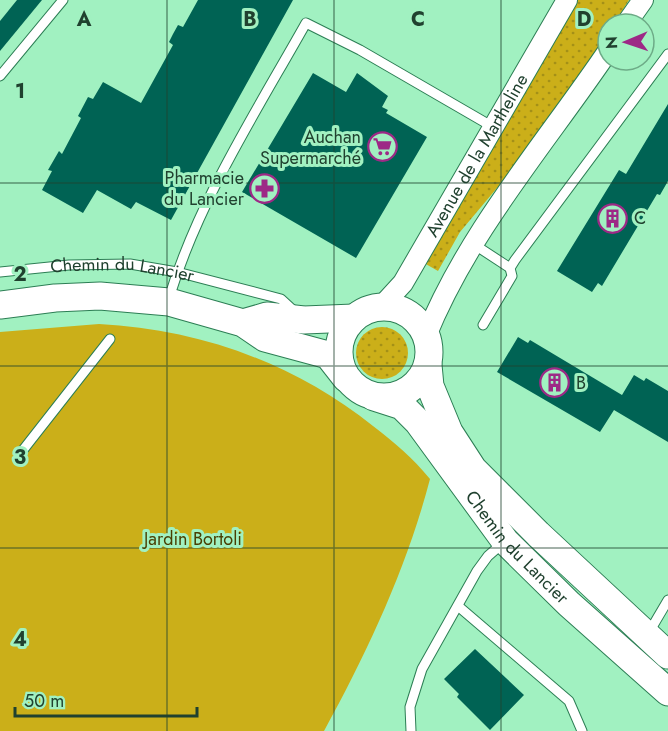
<svg xmlns="http://www.w3.org/2000/svg" width="668" height="731" font-family="Jost,sans-serif">
	<defs>
		<pattern id="grass-dots" width="8" height="8" patternUnits="userSpaceOnUse" patternTransform="scale(1.5)"><rect width="8" height="8" fill="#cbaf19"/><path d="M2 2h.1M6 6h.1" fill="none" stroke="#a49017" stroke-width="1.8" stroke-linecap="round"/></pattern>
	</defs>
	<rect width="100%" height="100%" fill="#a1f1c1"/>
	<!-- grass -->
	<g fill="url(#grass-dots)">
		<path d="M575 0H629L614 24H608V33L534 144 460 232 438 271 424 263Z"/>
		<circle cx="382" cy="353" r="26"/>
	</g>
	<!-- green -->
	<path fill="#cbaf19" d="M99 324C199 329 294 363 373 426 395 443 413 458 430 479 407 567 368 651 324 731H0V332Z"/>
	<!-- building -->
	<g fill="#006354">
		<path d="M17 0H42L0 51V21Z"/>
		<path d="M198 0H293L171 220 136 202 131 209 97 190 83 213 42 190 52 171 48 170 59 151 62 154 81 118 78 116 88 97 93 99 103 82 141 103 173 45 169 42 173 34 178 25 183 27Z"/>
		<path d="M313 73 346 92 357 73 388 96 382 107 388 110 386 113 427 137 356 258 242 192Z"/>
		<path d="M668 104V181L660 195 657 194 602 286 598 283 592 292 557 271 619 170 626 174Z"/>
		<path d="M518 337 528 343 530 340 622 395 634 375 644 381 646 378 668 391V442L614 410 600 432 497 372Z"/>
		<path d="M475 649 524 695 490 730 457 697 459 694 444 679Z"/>
	</g>
	<g fill="none" stroke-linecap="round" stroke-linejoin="round">
		<defs>
			<g id="lane">
				<path d="M0 76 63 0"/>
				<path d="M475 245 510 268"/>
				<path id="s1" d="M0 272 69 265 130 264 177 272 281 299 294 311"/>
				<path d="M169 298C199 200 256 112 306 23L360 50 493 127"/>
				<path d="M483 325 512 276 510 268 515 260 668 54"/>
				<path d="M23 450 110 339"/>
				<path d="M458 606 569 701 582 731"/>
				<path d="M648 634 668 600"/>
				<path d="M411 731 410 707 422 669 477 571 488 556 504 542"/>
			</g>
			<g id="street">
				<path d="M626 24 643 0"/>
				<path id="s2" d="M381 307 403 283 567 0"/>
				<path d="M426 336C468 232 545 144 608 51"/>
			</g>
			<g id="secondary">
				<path d="M0 305 55 298 100 296 169 302 243 323 265 338 328 355 346 378"/>
				<circle cx="384" cy="352" r="45"/>
				<path d="M243 323 267 316 304 320 354 318"/>
				<path d="M428 365 430 386 449 432 473 469 538 534 668 655"/>
				<path id="s3" d="M374 397 402 406 418 422 505 541 569 604 668 692"/>
			</g>
		</defs>
		<!-- lane casing -->
		<use href="#lane" stroke="#2c7e54" stroke-width="11"/>
		<!-- street casing -->
		<use href="#street" stroke="#2c7e54" stroke-width="22"/>
		<!-- secondary casing -->
		<use href="#secondary" stroke="#2c7e54" stroke-width="29"/>
		<!-- lane -->
		<use href="#lane" stroke="#fff" stroke-width="9"/>
		<!-- street -->
		<use href="#street" stroke="#fff" stroke-width="20"/>
		<!-- secondary -->
		<use href="#secondary" stroke="#fff" stroke-width="27"/>
	</g>
	<!-- grid -->
	<path fill="none" stroke="#20412f" stroke-width="1.5" stroke-opacity="0.55" d="M167 0V731M334 0V731M501 0V731M0 183H668M0 366H668M0 548H668"/>
	<!-- icons -->
	<defs>
		<symbol id="supermarket-ring" viewBox="-11 -11 22 22"><circle r="9.5" fill="#a1f1c1" stroke="#9d2986" stroke-width="1.5"/><path d="M-6-5.5h2.5l.6 2H6L4.5 2H-2.5L-4.4-4H-6ZM-1.5 3.2a1.3 1.3 0 1 0 .1 0ZM3 3.2a1.3 1.3 0 1 0 .1 0Z" fill="#9d2986"/></symbol>
		<symbol id="pharmacy-ring" viewBox="-11 -11 22 22"><circle r="9.5" fill="#a1f1c1" stroke="#9d2986" stroke-width="1.5"/><path d="M-2-6h4v4h4v4h-4v4h-4v-4h-4v-4h4Z" fill="#9d2986"/></symbol>
		<symbol id="building-ring" viewBox="-11 -11 22 22"><circle r="9.5" fill="#a1f1c1" stroke="#9d2986" stroke-width="1.5"/><path d="M-4-6H4V6H1V3H-1V6H-4ZM-2.5-4.3h1.7v1.8h-1.7ZM.8-4.3h1.7v1.8H.8ZM-2.5-1h1.7V.8h-1.7ZM.8-1h1.7V.8H.8Z" fill="#9d2986"/></symbol>
	</defs>
	<g fill-rule="evenodd">
		<use href="#supermarket-ring" x="366" y="130" width="33" height="33"/>
		<use href="#pharmacy-ring" x="248" y="172" width="33" height="33"/>
		<use href="#building-ring" x="596" y="202" width="33" height="33"/>
		<use href="#building-ring" x="538" y="366" width="33" height="33"/>
	</g>
	<g text-anchor="middle" stroke-width="6" stroke-linejoin="round" paint-order="stroke">
		<!-- poi labels -->
		<g font-size="18" fill="#20412f" stroke="#a1f1c1" text-anchor="end">
			<text x="361" y="143">Auchan<tspan x="361" dy="21">Supermarché</tspan></text>
			<text x="244" y="184">Pharmacie<tspan x="244" dy="21">du Lancier</tspan></text>
			<text x="634" y="224" text-anchor="start">C</text>
			<text x="576" y="389" text-anchor="start">B</text>
		</g>
		<!-- street labels -->
		<g font-size="18" fill="#20412f" stroke="#a1f1c1">
			<text dy="6" stroke="none"><textPath href="#s2" startOffset="180">Avenue de la Martheline</textPath></text>
			<text dy="6" stroke="none"><textPath href="#s1" startOffset="123">Chemin du Lancier</textPath></text>
			<text dy="6" stroke="none"><textPath href="#s3" startOffset="212">Chemin du Lancier</textPath></text>
		</g>
		<!-- park labels -->
		<g font-size="18" fill="#493e02" stroke="#a1f1c1">
			<text x="193" y="545">Jardin Bortoli</text>
		</g>
	</g>
	<g font-size="20" text-anchor="middle" font-weight="bold" fill="#20412f" stroke="#a1f1c1" stroke-width="6" stroke-linejoin="round" paint-order="stroke">
		<text x="84" y="26">A</text>
		<text x="250" y="26">B</text>
		<text x="418" y="26">C</text>
		<text x="584" y="26">D</text>
		<text x="20" y="98">1</text>
		<text x="20" y="281">2</text>
		<text x="20" y="464">3</text>
		<text x="20" y="646">4</text>
	</g>
	<!-- north arrow -->
	<g transform="translate(626 42) rotate(268)"><circle r="28" fill="#a1f1c1" stroke="#6dab87" stroke-width="1.5"/>
	<path d="M0-4.5L10 22L0 15L-10 22Z" fill="#9d2986"/>
	<text y="-9" font-size="16" font-weight="bold" text-anchor="middle" fill="#20412f">N</text>
	</g>
	<!-- scale -->
	<path d="M15 707v9h182v-9" fill="none" stroke="#20412f" stroke-width="3"/>
	<text x="24" y="707" font-size="18" fill="#20412f" stroke="#a1f1c1" stroke-width="4.5" paint-order="stroke">50 m</text>
</svg>
